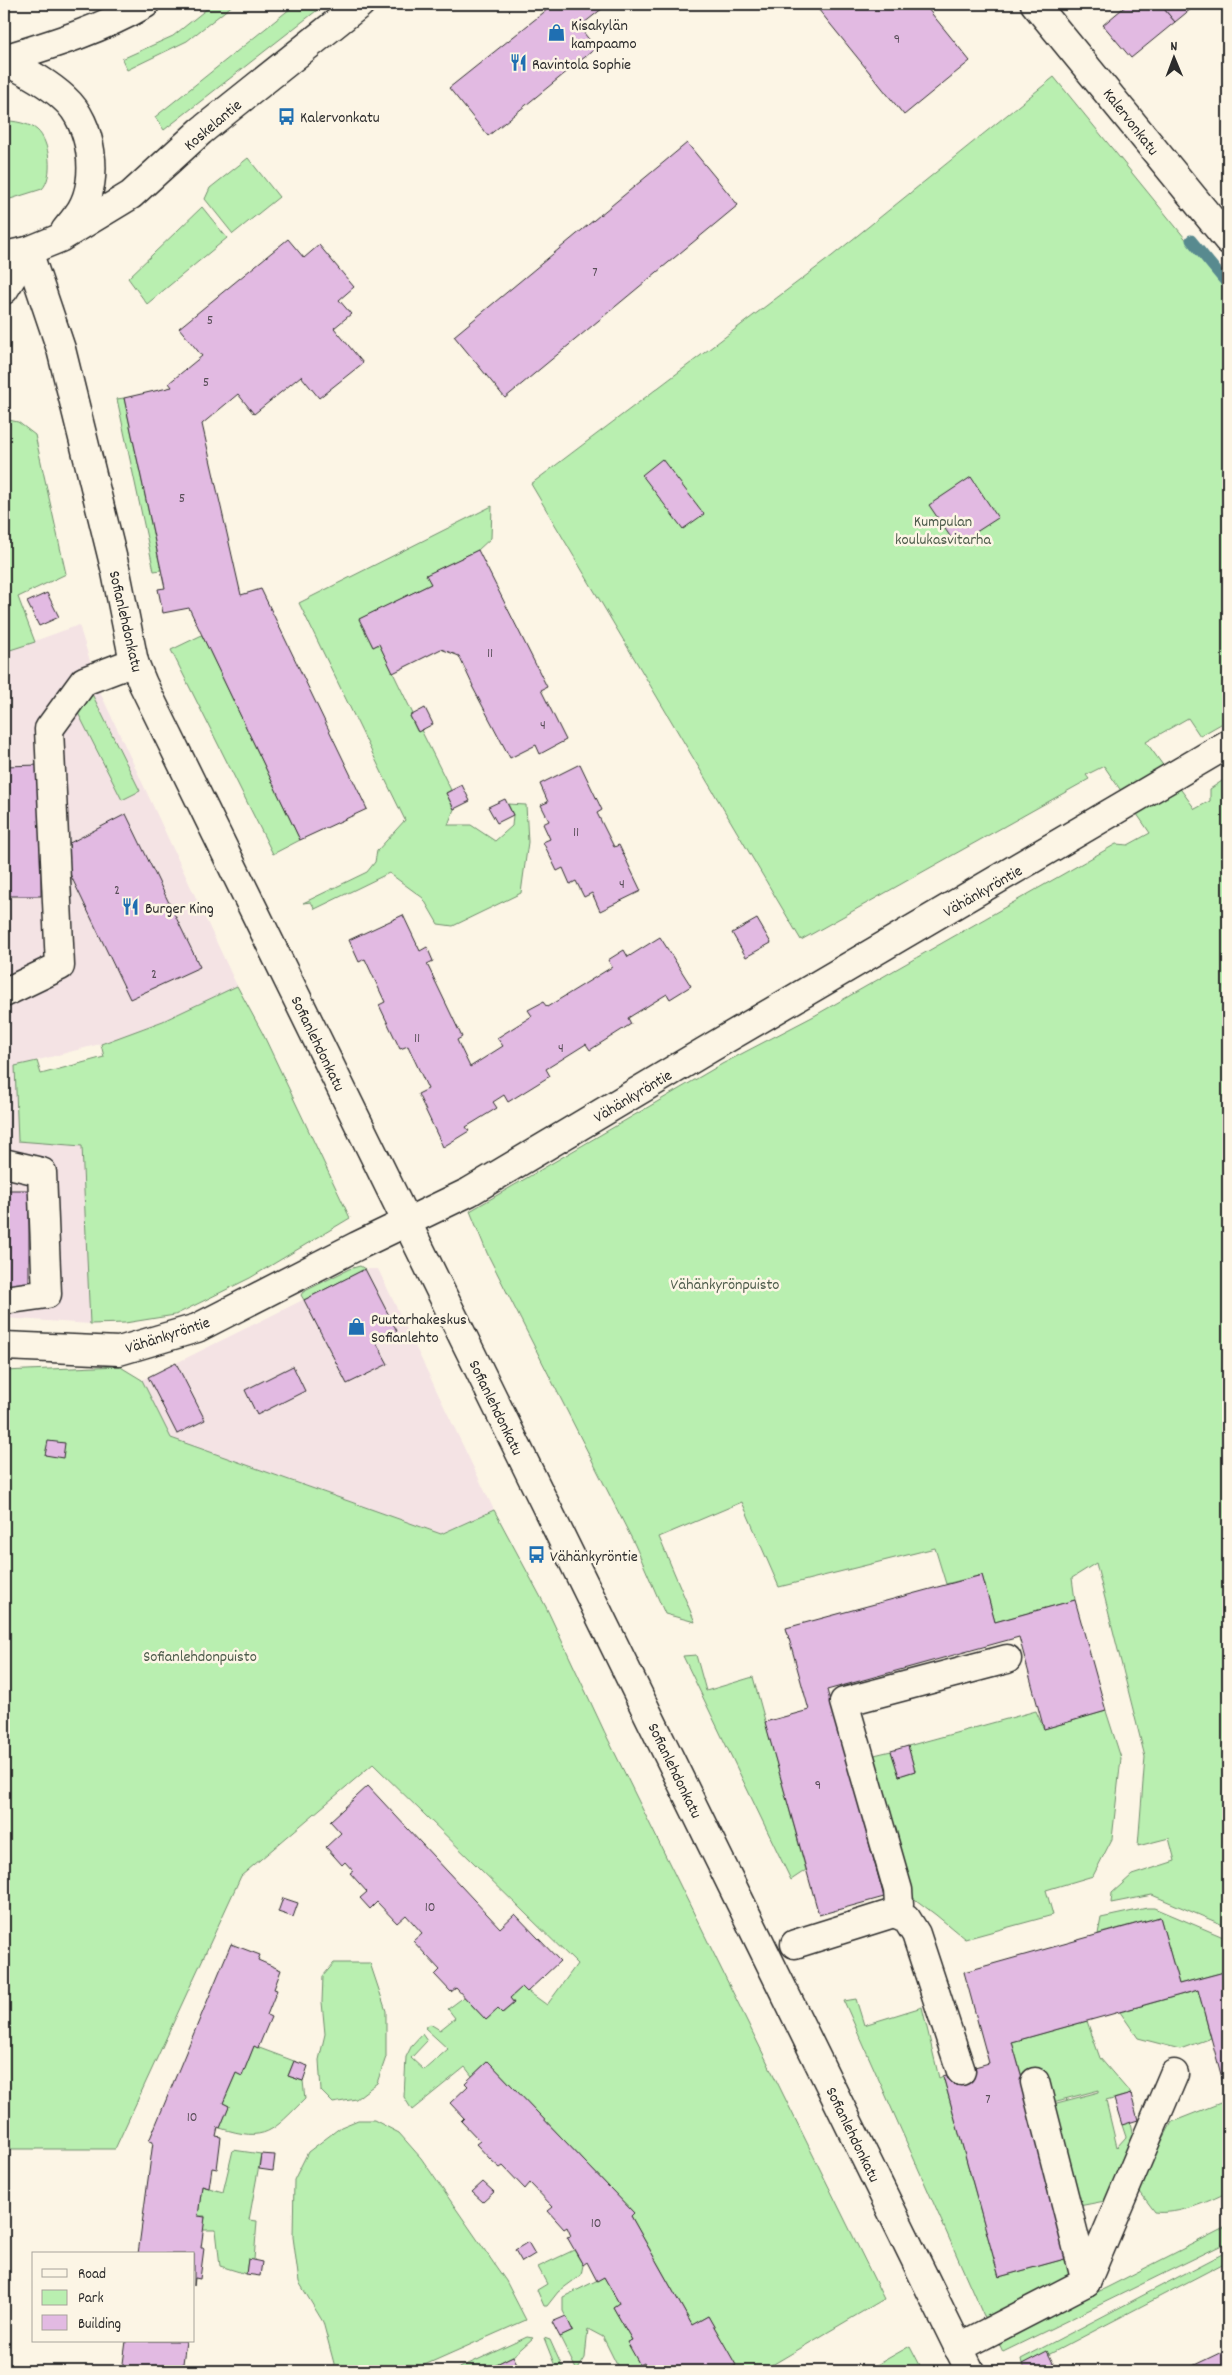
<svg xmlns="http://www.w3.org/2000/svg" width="1232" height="2375" font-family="Dekko,sans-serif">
	<rect width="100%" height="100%" fill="#fcf5e5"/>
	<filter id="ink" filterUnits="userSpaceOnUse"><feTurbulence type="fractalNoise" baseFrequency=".02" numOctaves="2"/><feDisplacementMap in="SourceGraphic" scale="10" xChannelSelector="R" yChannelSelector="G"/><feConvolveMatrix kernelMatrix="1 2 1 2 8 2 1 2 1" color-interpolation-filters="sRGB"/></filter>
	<g filter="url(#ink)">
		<!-- built -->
		<g fill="#f4e3e4">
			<path d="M79 625 99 690 237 986 163 1021 115 1040 16 1066 82 1146 90 1324 4 1318V652Z"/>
			<path d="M365 1269H378L494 1510 441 1534 171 1438 142 1380Z"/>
		</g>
		<!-- green -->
		<g fill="#b9efb0" stroke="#728d6e">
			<path d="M213 4H234L187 41 127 70 122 59 173 36Z"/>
			<path d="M296 4H325L164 130 155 117Z"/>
			<path d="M1054 77 1228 291V720L1200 736 1188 718 1146 742 1195 809 1210 801V789L1228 777V1927L1152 1895 1111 1903 1112 1893 1132 1875 1175 1861 1169 1838 1138 1846 1145 1757 1096 1563 1072 1578 1075 1600 995 1622 982 1575 946 1584 935 1548 779 1587 742 1502 659 1537 695 1622 665 1614 635 1545 487 1253 470 1211 722 1064 814 1016 1116 844 1128 845 1150 833 1104 766 1086 775 1089 779 801 940 531 484 832 256Z"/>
			<path d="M4 121C12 120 31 124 37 130 50 141 54 177 42 189L4 201Z"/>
			<path d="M248 158 279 197 233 234 205 199 210 188Z"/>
			<path d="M202 207 227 238 147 304 128 278Z"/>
			<path d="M124 398 161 570 154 571 117 399Z"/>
			<path d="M4 419 18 422 35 435 66 574 18 597 35 642 4 652Z"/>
			<path d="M492 506 491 538 478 550 427 575 431 584 360 619 373 647 379 644 413 714 410 716 417 731 421 730 451 790 446 793 454 809 448 825H471L495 841 512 826 513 815 508 804 526 805 528 842 521 893 453 926 438 924 423 898 389 873 315 909 311 902 303 903 367 872 375 862 377 851 405 820 299 603Z"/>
			<path d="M202 635 300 840 273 854 171 650Z"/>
			<path d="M91 692 140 791 122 800 77 711Z"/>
			<path d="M237 986 263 1034 350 1218 250 1278 175 1315 125 1323 90 1324 82 1146 18 1141 15 1066 37 1061 41 1074 104 1057 101 1044 163 1021Z"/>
			<path d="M360 1266 365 1269 304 1300 301 1295 303 1292 349 1269Z"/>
			<path d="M119 1366 142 1380 171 1438 441 1534 494 1510 546 1607 606 1735 884 2299 762 2371H725L735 2365 708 2316 692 2325 631 2216 634 2213 488 2061 472 2076 465 2067 412 2110 404 2097 406 2057 412 2045 422 2034 427 2041 411 2058 424 2070 448 2049 425 2028 430 2024 440 2030 455 2018 448 2009 464 1997 486 2020 498 2009 503 2013 514 2003 510 1998 522 1987 547 2005 577 1964 373 1764 241 1876 115 2149H4V1371Z"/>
			<path d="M696 1655 706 1691 753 1677 806 1870 791 1880 683 1656Z"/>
			<path d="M1036 1711 1044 1729 1106 1711 1121 1758 1112 1839 1093 1876 1046 1890 1053 1915 965 1939 936 1915 908 1894 870 1756 891 1751 899 1776 915 1771 908 1746Z"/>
			<path d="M1147 1908H1155L1228 1939V1971L1179 1984 1160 1917 1098 1934 1101 1918Z"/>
			<path d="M334 1963H370L386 2011V2057L377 2083 356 2099 333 2103 321 2091 319 2060 325 2034 322 2002 323 1976Z"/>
			<path d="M1198 1990 1211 2038 1180 2049 1138 2038 1120 2012Z"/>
			<path d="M856 1999 864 2025 922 2007 939 2078 943 2076 999 2277 1072 2257V2275L988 2326 844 2001Z"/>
			<path d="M1087 2021 1100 2058 1131 2094 1106 2101 1117 2147 1126 2137 1122 2125 1130 2122 1134 2142 1110 2200 1079 2206 1053 2104 1099 2092V2090L1053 2102 1044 2072 1022 2077 1012 2042Z"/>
			<path d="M254 2046 294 2061 288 2076 303 2081 305 2099C272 2131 267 2143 220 2128L229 2106 223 2103 236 2073 242 2076Z"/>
			<path d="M1228 2100V2192C1208 2202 1178 2215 1155 2212L1137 2188 1172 2122Z"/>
			<path d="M358 2120H374L399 2133 421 2158 506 2281 526 2320 411 2371H336L323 2322 299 2282 293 2237 294 2180 308 2152 341 2127Z"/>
			<path d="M233 2150 261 2154 249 2220 257 2221 254 2260H248L246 2274 220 2266 216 2230H203L205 2216H198L202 2186 223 2192Z"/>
			<path d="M1228 2226V2242L1003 2352 997 2339 1106 2288Z"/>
			<path d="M574 2250 583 2265 581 2275 558 2292 547 2306H544L537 2290 547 2284 538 2267Z"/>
			<path d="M1228 2251V2261L1048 2355 1022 2364 1021 2359Z"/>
			<path d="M604 2277 619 2303 613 2307 632 2340 628 2342 640 2365 641 2371H620L603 2337 588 2329 585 2358 577 2371 560 2337 573 2331 563 2311V2297Z"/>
			<path d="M527 2337 533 2338 513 2356 482 2371H453Z"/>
			<path d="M544 2338 550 2340 564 2371H557Z"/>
			<path d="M910 2346 923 2371H866Z"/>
		</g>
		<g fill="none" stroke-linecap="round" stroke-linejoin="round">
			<!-- stream -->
			<path stroke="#598a8f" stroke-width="11" d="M1191 240 1228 285"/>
		</g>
		<!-- building -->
		<g fill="#e2bae2" stroke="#2b2b2b">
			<path d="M552 4H608L579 27 596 48 488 136 449 88 553 5Z"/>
			<path d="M814 4H924L970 61 904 115Z"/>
			<path d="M1128 4H1160L1175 22 1131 58 1103 25Z"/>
			<path d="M1160 4H1197L1175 22Z"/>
			<path d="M687 143 738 205 505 398 454 336Z"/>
			<path d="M288 239 304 258 319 245 354 287 339 300 351 314 334 328 363 363 319 398 301 376 254 414 238 394 202 424 241 595 261 589 367 809 300 840 189 608 163 613 158 589 165 588 124 398 172 387 169 383 202 356 179 328Z"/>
			<path d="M662 459 704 514 683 529 642 475Z"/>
			<path d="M971 477 998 518 956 545 929 505Z"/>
			<path d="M478 550 547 687 541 690 566 740 540 754 536 745 510 758 472 686H473L459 656 441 649 393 673 379 644 373 647 359 619 431 584 426 575Z"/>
			<path d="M47 593 59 617 39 626 27 602Z"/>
			<path d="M425 708 433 724 418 732 410 716Z"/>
			<path d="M580 764 602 810 597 813 614 847 619 845 641 891 600 911 592 893 584 897 576 881 570 884 563 868 557 871 543 842 550 839 543 824 549 821 541 805 548 802 540 784Z"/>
			<path d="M41 765V896H4V766Z"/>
			<path d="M462 785 470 801 454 809 446 793Z"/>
			<path d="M505 799 513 815 497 823 488 807Z"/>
			<path d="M126 814 200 967 130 999 58 849Z"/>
			<path d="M403 915 420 951 427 947 433 961 427 964 462 1037 457 1040 470 1067 503 1046 497 1038 532 1016 528 1010 543 1002 547 1007 612 967 608 960 624 950 628 957 660 937 691 986 670 999 667 994 628 1018 631 1024 590 1050 586 1044 559 1061 546 1069 550 1076 508 1102 504 1095 493 1102 497 1108 466 1127 469 1131 443 1147 418 1094 428 1089 408 1046 400 1049 379 1005 385 1002 372 974 365 959 359 962 349 940Z"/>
			<path d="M757 919 771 943 746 957 732 933Z"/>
			<rect x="4" y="1190" width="25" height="96"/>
			<path d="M365 1269 397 1331 376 1342 388 1364 347 1384 304 1300Z"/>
			<path d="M176 1363 205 1420 177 1434 148 1377Z"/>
			<path d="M293 1366 305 1391 257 1415 245 1390Z"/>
			<path d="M48 1441 65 1443 63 1458 45 1455Z"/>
			<path d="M982 1575 995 1622 1075 1600 1106 1711 1044 1729 1019 1637 827 1690 884 1897 819 1915 765 1722 809 1710 786 1628Z"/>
			<path d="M908 1746 915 1771 899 1776 891 1751Z"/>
			<path d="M368 1786 500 1928 515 1914 560 1961 527 1992 522 1987 510 1998 514 2003 502 2013 498 2009 486 2020 456 1988 451 1992 435 1975 440 1970 413 1941 422 1933 406 1915 397 1923 377 1902 370 1909 360 1898 367 1892 350 1873 353 1871 345 1862 342 1865 326 1847 341 1833 330 1821Z"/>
			<path d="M283 1898 298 1903 293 1917 278 1912Z"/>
			<path d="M1160 1917 1179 1984 1228 1971V2100L1198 1990 1012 2042 1072 2257 999 2277 943 2076 989 2063 964 1972Z"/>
			<path d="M231 1944 260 1955 258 1960 281 1970 274 1989 277 1990 267 2015 271 2017 258 2048 254 2046 242 2076 236 2073 223 2103 229 2106 220 2128 218 2127 216 2136 221 2137 217 2169 212 2168 209 2188 202 2186 198 2216 205 2217 201 2248H204L200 2279 195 2278 194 2286V2254H138L153 2142 149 2141Z"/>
			<path d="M294 2061 308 2066 303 2081 288 2076Z"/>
			<path d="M488 2061 634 2213 631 2216 692 2325 708 2316 736 2365 725 2371H649L644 2363 640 2365 627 2342 632 2340 613 2307 619 2303 604 2277 597 2281 587 2262 583 2265 567 2237 571 2236 567 2227 564 2229 548 2211 553 2207 530 2183 525 2189 503 2166 500 2168 491 2160 476 2144 480 2141 461 2121 464 2118 450 2103 468 2086 465 2083Z"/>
			<path d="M1131 2094 1138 2120 1122 2125 1114 2099Z"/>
			<path d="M261 2154 275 2155 273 2171 259 2169Z"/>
			<path d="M483 2182 494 2192 483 2202 472 2192Z"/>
			<path d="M528 2242 535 2254 522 2262 515 2250Z"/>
			<path d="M248 2259 262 2262 260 2276 246 2274Z"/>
			<path d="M566 2316 573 2331 560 2337 552 2322Z"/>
			<path d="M126 2341H186L182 2371H122Z"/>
			<path d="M1228 2349V2371H1182Z"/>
			<path d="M1047 2351 1057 2371H1026L1022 2364Z"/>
			<path d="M513 2356 521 2371H482Z"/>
		</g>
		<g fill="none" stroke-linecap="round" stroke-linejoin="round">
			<defs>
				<g id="minor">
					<path d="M1035 4 1228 240"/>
					<path d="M28 251 61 349 116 572 134 662 143 684 970 2371"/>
					<path d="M4 993 60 966 49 729 84 681 134 662"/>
					<path d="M4 1163 42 1172 47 1294 4 1300"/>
					<path d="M4 1346 119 1351 197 1328 357 1246 469 1192 712 1047 1228 744"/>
					<path d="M894 1913 906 1918 916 1934 961 2071"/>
					<path d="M795 1944 894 1913 899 1904 898 1890 844 1702 1007 1659"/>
					<path d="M1035 2082 1086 2282"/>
					<path d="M958 2348 1086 2282 1174 2074"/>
				</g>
				<g id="major">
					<path d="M4 59C53 44 100 30 145 4"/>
					<path d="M4 61C26 71 47 82 65 99 92 123 100 179 81 210 77 217 70 224 65 231"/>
					<path d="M4 256 28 251 60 238 131 195 201 131 360 4"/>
					<path d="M4 290 28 251"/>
				</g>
			</defs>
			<!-- minor casing -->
			<use href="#minor" stroke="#2b2b2b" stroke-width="31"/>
			<!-- major casing -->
			<use href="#major" stroke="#2b2b2b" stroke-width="31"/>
			<!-- minor -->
			<use href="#minor" stroke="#fcf5e5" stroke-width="28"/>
			<!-- major -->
			<use href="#major" stroke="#fcf5e5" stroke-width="28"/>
		</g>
	</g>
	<!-- icons -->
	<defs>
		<symbol id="shop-bare" viewBox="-9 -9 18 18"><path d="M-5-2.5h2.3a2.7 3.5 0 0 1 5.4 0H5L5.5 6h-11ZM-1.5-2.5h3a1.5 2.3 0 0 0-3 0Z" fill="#1f6fb2" stroke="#fcf5e5" stroke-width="2.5" paint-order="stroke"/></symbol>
		<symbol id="restaurant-bare" viewBox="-9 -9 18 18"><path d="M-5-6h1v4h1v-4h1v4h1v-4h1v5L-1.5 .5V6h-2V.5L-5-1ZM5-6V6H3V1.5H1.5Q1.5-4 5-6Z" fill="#1f6fb2" stroke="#fcf5e5" stroke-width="2.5" paint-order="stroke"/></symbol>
		<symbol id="bus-bare" viewBox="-9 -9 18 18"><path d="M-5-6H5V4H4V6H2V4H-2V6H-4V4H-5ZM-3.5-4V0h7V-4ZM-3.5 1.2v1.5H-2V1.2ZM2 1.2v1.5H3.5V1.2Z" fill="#1f6fb2" stroke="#fcf5e5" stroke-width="2.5" paint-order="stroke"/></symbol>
	</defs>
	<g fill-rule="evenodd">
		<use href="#shop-bare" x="544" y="20" width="25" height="25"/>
		<use href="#restaurant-bare" x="506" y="50" width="25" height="25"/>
		<use href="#bus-bare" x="274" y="104" width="25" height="25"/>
		<use href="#restaurant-bare" x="118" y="894" width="25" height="25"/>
		<use href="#shop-bare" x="344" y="1314" width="25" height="25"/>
		<use href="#bus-bare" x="524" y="1542" width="25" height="25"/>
	</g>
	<g text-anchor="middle" stroke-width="5" stroke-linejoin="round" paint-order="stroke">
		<!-- number labels -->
		<g font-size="14" fill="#594f59">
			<text x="897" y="43">9</text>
			<text x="595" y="276">7</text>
			<text x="210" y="324">5</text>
			<text x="206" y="386">5</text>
			<text x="182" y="502">5</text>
			<text x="490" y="657">11</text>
			<text x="543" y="729">4</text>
			<text x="576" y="836">11</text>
			<text x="622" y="888">4</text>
			<text x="117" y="894">2</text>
			<text x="154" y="978">2</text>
			<text x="417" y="1042">11</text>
			<text x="561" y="1052">4</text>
			<text x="818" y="1789">9</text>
			<text x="430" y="1911">10</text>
			<text x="988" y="2103">7</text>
			<text x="192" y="2121">10</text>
			<text x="596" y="2227">10</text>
		</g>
		<!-- poi labels -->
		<g font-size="16" fill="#2b2b2b" stroke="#fcf5e5" text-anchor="start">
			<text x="571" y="30">Kisakylän<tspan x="571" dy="18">kampaamo</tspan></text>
			<text x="532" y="69">Ravintola Sophie</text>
			<text x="300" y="122">Kalervonkatu</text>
			<text x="145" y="913">Burger King</text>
			<text x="371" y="1324">Puutarhakeskus<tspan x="371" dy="18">Sofianlehto</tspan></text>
			<text x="550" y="1561">Vähänkyröntie</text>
		</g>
		<!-- street labels -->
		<g font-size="16" fill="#2b2b2b" stroke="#fcf5e5">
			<text transform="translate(1132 121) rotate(52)" y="6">Kalervonkatu</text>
			<text transform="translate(212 124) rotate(-40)" y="6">Koskelantie</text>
			<text transform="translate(127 621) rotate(77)" y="6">Sofianlehdonkatu</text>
			<text transform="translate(982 890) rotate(-30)" y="6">Vähänkyröntie</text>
			<text transform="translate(319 1043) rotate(64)" y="6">Sofianlehdonkatu</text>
			<text transform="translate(632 1095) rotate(-31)" y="6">Vähänkyröntie</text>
			<text transform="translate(167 1334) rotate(-18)" y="6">Vähänkyröntie</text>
			<text transform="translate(497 1407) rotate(64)" y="6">Sofianlehdonkatu</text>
			<text transform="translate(676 1770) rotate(64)" y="6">Sofianlehdonkatu</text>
			<text transform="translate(854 2134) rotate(64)" y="6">Sofianlehdonkatu</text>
		</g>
		<!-- park labels -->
		<g font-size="16" fill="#4e5c4c" stroke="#fcf5e5">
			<text x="943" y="526">Kumpulan<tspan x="943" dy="18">koulukasvitarha</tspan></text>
			<text x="725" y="1289">Vähänkyrönpuisto</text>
			<text x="200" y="1661">Sofianlehdonpuisto</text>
		</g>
	</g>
	<!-- margin -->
	<rect width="1232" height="2375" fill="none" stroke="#fcf5e5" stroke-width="20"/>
	<rect x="10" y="10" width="1212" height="2355" fill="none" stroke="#2b2b2b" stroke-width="2" filter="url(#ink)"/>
	<!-- legend -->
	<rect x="32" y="2252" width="162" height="90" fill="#fcf5e5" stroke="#a8a49b"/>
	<rect x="42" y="2269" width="25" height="8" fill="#fcf5e5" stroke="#a8a49b"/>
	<text x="78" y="2278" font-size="15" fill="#2b2b2b">Road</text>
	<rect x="42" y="2290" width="25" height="15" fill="#b9efb0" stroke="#a8a49b"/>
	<text x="78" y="2302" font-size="15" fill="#2b2b2b">Park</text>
	<rect x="42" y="2315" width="25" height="15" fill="#e2bae2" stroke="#a8a49b"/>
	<text x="78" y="2328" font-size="15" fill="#2b2b2b">Building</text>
	<!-- north arrow -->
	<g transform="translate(1174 58) rotate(359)" stroke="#fcf5e5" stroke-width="4" paint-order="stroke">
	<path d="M0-4L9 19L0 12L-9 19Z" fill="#2b2b2b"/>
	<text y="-8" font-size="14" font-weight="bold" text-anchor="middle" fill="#2b2b2b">N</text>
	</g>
</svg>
